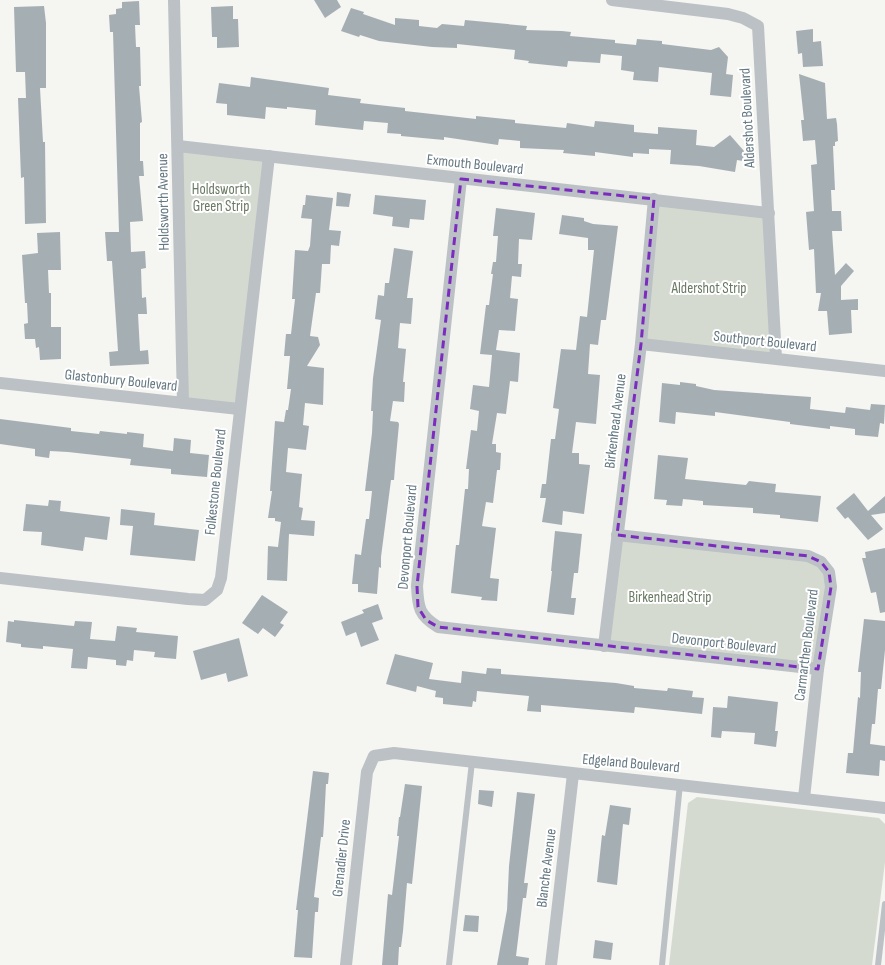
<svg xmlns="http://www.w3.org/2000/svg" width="885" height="965" font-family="'Sofia Sans Condensed',sans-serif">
	<rect width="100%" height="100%" fill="#f5f5f1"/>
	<!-- green -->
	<g fill="#d5dad1">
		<path d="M178 146 269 156 239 409 183 403Z"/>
		<path d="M654 199 769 213 776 358 641 344Z"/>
		<path d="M617 535 808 556 829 572 818 669 604 646Z"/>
		<path d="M697 797 879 818 885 824V862L872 965H669L688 803Z"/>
	</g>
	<!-- building -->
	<g fill="#a5afb3">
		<path d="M314 0H337L341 7 325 18Z"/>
		<path d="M139 1 140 25H135L136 47H140L141 86H139L142 122 140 123V161H143L144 176H139L143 221 130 222 131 252 145 251 146 268 141 269 142 298 146 297 147 314H138L140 351 148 350 149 364 110 366 109 352 118 351 112 261H107L105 232H119L113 32H110L109 15 116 14V9L122 8V2Z"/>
		<path d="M44 6 46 23V88H40L43 142H45L46 223 25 224 24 177 21 178 18 98H26L25 72H16L14 7Z"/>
		<path d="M233 6V19H238L239 47 217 48V37H212L211 7Z"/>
		<path d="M351 8 364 12 363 14 395 25V18L419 20V26L437 28 442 24 464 26 465 20 527 26 526 30 562 31 571 32 570 36 615 40V43L636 45 637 39 662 41V44L711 50 719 47 728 57 726 74 733 75 731 97 710 95 712 73 659 67 658 82 633 80 634 72 621 70 622 56 601 54 600 63 568 61 567 67 528 63 529 61 514 59 515 50 457 44V48L432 47 379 41 360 35 359 37 341 31Z"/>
		<path d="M813 29V42L821 41 823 66 803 67 802 53 798 54 796 31Z"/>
		<path d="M799 74 825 83 827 119 836 118 837 124 838 141 835 142V146H833L835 190H831L832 211H841L842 231H832L835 275 846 263 854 271 841 286V300L858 299V310H851L852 333 829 335 827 311H818L821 293H816L814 249 809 250 806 212 814 211 811 165 817 164 815 140 803 141 801 120H804Z"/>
		<path d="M251 77 329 88 328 95 361 99 360 103 405 108V111L423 113 476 119V116L515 120V123L566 128 567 123 594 127 595 121 606 122 634 125V132L658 134V127L697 130 696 145 714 147 730 135 744 151 743 161 737 160 735 172 699 166 670 164 671 150 649 149V154L633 153V157L595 152V156L563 153 564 150 520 148V141L499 139 498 145 444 137V140L401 136V134L387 133 388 123 364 121 363 130 315 125 316 110 287 107V109L266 107 265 119 227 115V104L216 103 219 83 250 87Z"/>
		<path d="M337 192 351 194 349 207 336 206Z"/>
		<path d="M306 195 333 198 329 230 341 231 339 246 331 245 330 264H322L320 293H316L310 336 318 337 320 345 307 366 324 368 323 405 305 403 303 425 309 426 306 450 288 448 286 472 302 474 299 507 303 508 301 520 315 521 314 536 289 534 287 581 267 580 268 546 278 547 281 522 275 521V518H268L272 491H270L275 421 284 422 286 410H288L291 389H287L290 356H284L286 334H291L295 299H292L295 250 308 251 310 246 312 219 301 218 303 205H305Z"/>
		<path d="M375 195 426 200 424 220 410 219 409 228 392 226 393 217 373 214Z"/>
		<path d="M496 208 535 213 532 240 519 239 518 264H522L521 277 512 276 510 298 518 299 515 331 499 330 496 350 520 353 518 382 510 381 506 414 497 413 492 444H496V452L501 453 500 470H497L493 503 486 502 482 526 496 528 490 578 499 579 497 601 481 600 482 597 451 593 456 545H459L465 489H468L469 469H466L471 430 477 431 479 411 470 409 473 385 489 387 492 355 480 354 486 305H489L493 274H491L493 262H496L498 236H493Z"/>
		<path d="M562 215 584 218V221L593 224 618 226 606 320H601L598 345 590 344 588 374 600 375 596 424 576 422 572 453H579V464L590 465 584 514 563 511 562 525 542 522 546 498H540L542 484H546L551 439H555L559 409 553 408 561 349 576 350 580 316 587 317 594 250H588V238L559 234Z"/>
		<path d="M60 232 61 270H48L49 293H51V327H61V359L40 360 39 347 36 348 35 339H25L24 324 28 323 27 303H25L22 255 38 253 37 233Z"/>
		<path d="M394 248 413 251 407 298H413L411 324 400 323 398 348 406 349 403 382H405L404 402 393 401 390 421 398 422 399 424 395 467 394 480H391L381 557V568L379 567 377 594 358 592V584H352L355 554 361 555 366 519H369L372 491H365L372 433 373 411H371L373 378 381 320 375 319 378 295 384 296 385 283H389Z"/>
		<path d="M680 382 696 384V386L714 390 811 397 810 409 845 413 846 407 870 410 871 404 885 405 884 424 880 423 878 437 855 435V429L830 426V429L790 424V422L715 412V416L676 412 675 424 659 422 662 383 680 385Z"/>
		<path d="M0 419 71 428V431L99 434 100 431 127 434V432L144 434 143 447 173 451 174 438 191 440 190 453 209 455 207 477 171 474V469L130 465 131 459 68 452 50 451 49 458 35 456V449L0 444Z"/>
		<path d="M658 455 688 458 685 479 746 485 749 481 776 484 775 492 821 496 818 522 780 518V515L753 513V508L703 505V501L683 499 682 506 666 505 667 500 654 499Z"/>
		<path d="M854 493 868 511 885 496V513L871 515 883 529 868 540 848 517 845 519 836 508Z"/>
		<path d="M49 500 61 501 60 511 110 517 107 540 85 537 83 551 41 545 42 532 23 531 26 504 48 506Z"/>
		<path d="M121 509 155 513 154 525 199 530 195 561 130 555 133 526 120 525Z"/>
		<path d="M555 531 582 534 578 573H574L571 598H576L574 615 547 612 552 571H551Z"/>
		<path d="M885 548V612L880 613 876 592 871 593 862 558H866L865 552Z"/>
		<path d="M262 595 288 612 280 623 284 625 275 637 263 628 258 634 242 623Z"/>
		<path d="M378 604 383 619 372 623 379 640 361 647 356 632 346 636 341 622 364 613 362 610Z"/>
		<path d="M864 619 885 621V650L881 689H878L875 724H872L870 744 885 746V761L880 760 879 776 846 773 848 753H853L858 697 860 698 861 672H858Z"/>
		<path d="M14 620 74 626 75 621 92 622 90 639 115 641 117 626 137 628 136 632 178 636 176 659 154 657 155 652 134 650 133 661 127 660 126 666 116 665V660L88 657 87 669 71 668 73 649 43 646V649L21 647V644L6 642 8 621 14 622Z"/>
		<path d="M239 638 248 676 228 682 226 673 201 680 193 651Z"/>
		<path d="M395 654 433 663 429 679 461 683 462 671 486 674 487 668 501 669V674L616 683 634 686V688L667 691 668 688 693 691 692 697 704 698 702 714 635 707 634 713 541 705V712L527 711 529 696 477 691 476 702 473 701 472 707 443 704V698L435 697 436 691 417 686 416 692 386 684Z"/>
		<path d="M728 696 778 702 775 731H778L776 747 754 744 755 733 722 731 721 738 711 737 713 707 727 708Z"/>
		<path d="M313 771 329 773 328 784H326L324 823 323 837H321L314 897 319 898 318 912H315L312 958 294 957 298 910H296Z"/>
		<path d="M405 784 422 786 412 884 407 883 403 931 401 947H399L398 965H382L388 894 392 895 399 836H397L399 817H400Z"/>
		<path d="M479 790 494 791 492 807 478 804Z"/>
		<path d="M517 792 535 794 524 883H528L526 898H523L516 956 529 958 528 965H497L507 910 509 866Z"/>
		<path d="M610 805 631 808 629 825 623 824 617 885 597 882 602 835 605 836Z"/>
		<path d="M465 915 479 916 478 932 463 931Z"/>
		<path d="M595 940 613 943 611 960 593 958Z"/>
	</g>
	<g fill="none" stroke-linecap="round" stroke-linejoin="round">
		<!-- service -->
		<g stroke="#bbc1c4" stroke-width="6">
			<path d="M449 965 472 762"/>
			<path d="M662 965 680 784"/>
			<path d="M878 965 885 904"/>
		</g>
		<!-- minor -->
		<g stroke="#bbc1c4" stroke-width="12">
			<path d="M174 0 183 403"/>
			<path d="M612 0 728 14 743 18 758 26 776 358"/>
			<path d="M178 146 769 213"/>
			<path d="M461 179 417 586C418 608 419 615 438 627L818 669"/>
			<path d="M641 344 885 371"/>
			<path d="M0 383 239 409"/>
			<path d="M617 535 808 556 821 562 829 572 831 587 818 669 804 798"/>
			<path d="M0 578 188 599 205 600 217 590 221 578 269 156"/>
			<path d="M604 646 641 344 654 199"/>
			<path d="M346 965 367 772 374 756 394 753 885 808"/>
			<path d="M551 965 573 774"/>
		</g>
	</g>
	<!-- marked area -->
	<path fill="none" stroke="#7b2cbf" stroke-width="3" stroke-dasharray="8 5" stroke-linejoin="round" d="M461 179 654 199 641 344 617 535 808 556 821 562 829 572 831 587 818 669 438 627 426 620 418 607 417 586Z"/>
	<g text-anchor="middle" stroke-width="4" stroke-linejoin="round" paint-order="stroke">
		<!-- street labels -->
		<g font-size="15" fill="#647882" stroke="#fff">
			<text transform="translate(747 118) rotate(-93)" y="5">Aldershot Boulevard</text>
			<text transform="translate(475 164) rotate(6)" y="5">Exmouth Boulevard</text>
			<text transform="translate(163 202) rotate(-91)" y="5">Holdsworth Avenue</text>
			<text transform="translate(765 341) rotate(6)" y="5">Southport Boulevard</text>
			<text transform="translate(121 380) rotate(6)" y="5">Glastonbury Boulevard</text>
			<text transform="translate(615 421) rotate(-83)" y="5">Birkenhead Avenue</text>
			<text transform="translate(215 482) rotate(-84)" y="5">Folkestone Boulevard</text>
			<text transform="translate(407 537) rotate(-85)" y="5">Devonport Boulevard</text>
			<text transform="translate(724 643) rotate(6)" y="5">Devonport Boulevard</text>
			<text transform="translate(806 645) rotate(-83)" y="5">Carmarthen Boulevard</text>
			<text transform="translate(631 763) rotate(5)" y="5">Edgeland Boulevard</text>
			<text transform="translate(341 858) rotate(-84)" y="5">Grenadier Drive</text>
			<text transform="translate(546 868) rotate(-83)" y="5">Blanche Avenue</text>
		</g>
		<!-- park labels -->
		<g font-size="15" fill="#6a7963" stroke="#fff">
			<text x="221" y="194">Holdsworth<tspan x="221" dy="17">Green Strip</tspan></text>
			<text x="709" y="293">Aldershot Strip</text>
			<text x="670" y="602">Birkenhead Strip</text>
		</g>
	</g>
</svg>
